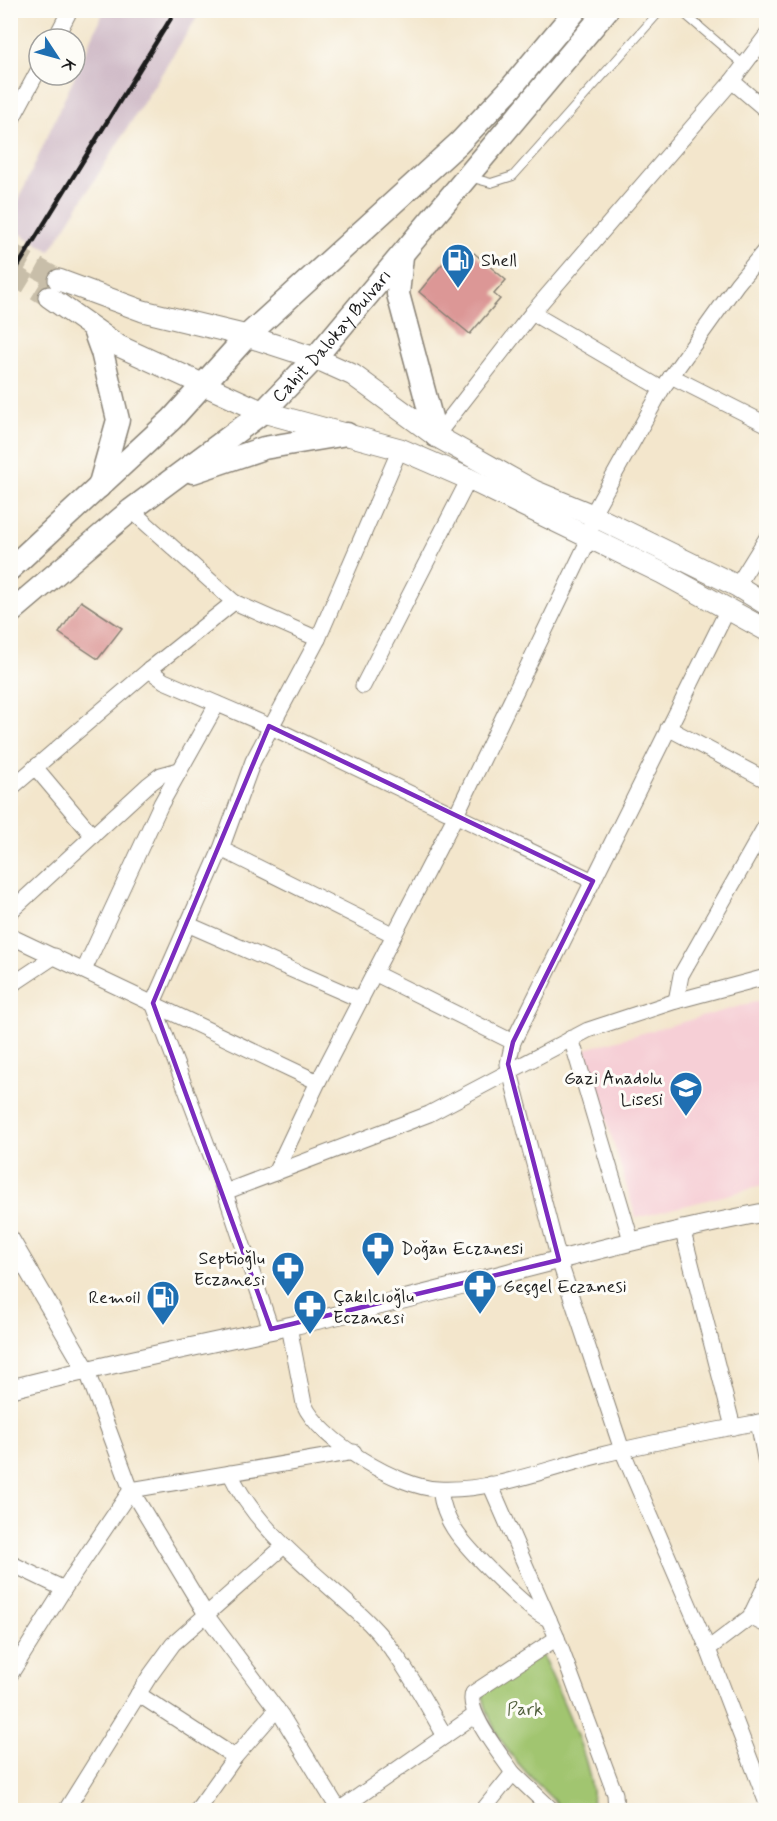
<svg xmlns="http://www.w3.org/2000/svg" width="777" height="1821" font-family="Mynerve,sans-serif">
	<rect width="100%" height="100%" fill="#fdfcf7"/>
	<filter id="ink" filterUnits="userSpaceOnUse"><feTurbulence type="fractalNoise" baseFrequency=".0167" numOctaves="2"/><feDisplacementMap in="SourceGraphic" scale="12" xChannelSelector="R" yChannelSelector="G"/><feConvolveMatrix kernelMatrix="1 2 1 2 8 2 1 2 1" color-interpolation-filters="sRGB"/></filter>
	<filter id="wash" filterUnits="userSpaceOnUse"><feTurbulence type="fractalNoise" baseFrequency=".008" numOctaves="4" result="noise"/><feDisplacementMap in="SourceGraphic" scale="24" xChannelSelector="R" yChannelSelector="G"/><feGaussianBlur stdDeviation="1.35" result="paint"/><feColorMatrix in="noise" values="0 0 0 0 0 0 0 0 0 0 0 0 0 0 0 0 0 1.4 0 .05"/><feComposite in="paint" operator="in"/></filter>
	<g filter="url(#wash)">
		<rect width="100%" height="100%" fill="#f3e6cc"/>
		<!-- built -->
		<path fill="#f6cfd6" d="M762 1000 766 1016V1185L636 1218 585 1049Z"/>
		<!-- industrial -->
		<path fill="#d1bdc9" d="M104 11H201L50 251 11 228V217Z"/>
		<!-- green -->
		<path fill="#a1c56f" stroke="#5e7046" stroke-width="1.5" d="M542 1654C559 1694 598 1769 592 1810H563C527 1773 492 1745 482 1692Z"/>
		<g id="blocks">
			<!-- building -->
			<g fill="#dc9796">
				<path d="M474 253 506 280 494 294 500 299 470 334 419 292 449 256 463 267Z"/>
				<path d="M81 601 122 628 98 659 59 633Z"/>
			</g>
		</g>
	</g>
	<g filter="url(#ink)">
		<use href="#blocks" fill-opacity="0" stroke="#888174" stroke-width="1.5"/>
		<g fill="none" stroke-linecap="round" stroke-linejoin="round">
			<!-- secondary-tunnel -->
			<g stroke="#c8bea9" stroke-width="21" stroke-dasharray="21 10" stroke-linecap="butt">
				<path d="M10 253 59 280"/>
				<path d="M10 273 49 297"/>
			</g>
			<defs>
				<g id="service">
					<path d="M680 10 744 65"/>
					<path d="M469 177 491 183 513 176 661 10"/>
				</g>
				<g id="minor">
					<path d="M55 39 70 10"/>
					<path d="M732 81 766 110"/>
					<path d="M10 123 39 69"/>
					<path d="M532 313 662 389"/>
					<path d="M671 376 766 424"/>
					<path d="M436 436 532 313 732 81 766 36"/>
					<path d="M131 510 234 602 318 639"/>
					<path d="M737 586 766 539"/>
					<path d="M728 609 513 1042 508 1064 559 1260 622 1450 708 1649 766 1801"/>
					<path d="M149 670 164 681 269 726 593 881"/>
					<path d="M363 686 469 479"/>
					<path d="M668 728 766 780"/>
					<path d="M35 767 93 836"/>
					<path d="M10 789 149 670 234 602"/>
					<path d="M221 849 394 935"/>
					<path d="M10 912 148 785 161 775 179 770"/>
					<path d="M187 924 361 1000"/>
					<path d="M10 936 318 1082"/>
					<path d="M84 970 161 804 217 704"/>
					<path d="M374 973 513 1042"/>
					<path d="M10 986 55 956"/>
					<path d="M676 1001 681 975 766 825"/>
					<path d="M571 1038 631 1240"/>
					<path d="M275 1173 318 1082 456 815 590 537 592 515 662 389 737 284 766 249"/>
					<path d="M225 1192 429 1114 588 1030 676 1001 766 977"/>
					<path d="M682 1228 733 1427"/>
					<path d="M289 1326 304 1404C319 1440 399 1488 438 1489 490 1492 547 1469 597 1456 653 1442 710 1431 766 1421"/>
					<path d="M271 1329 225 1192 153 1003 221 849 253 761 318 639 400 449"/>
					<path d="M86 1369 131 1490 207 1616 281 1715 339 1810"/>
					<path d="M758 1422 766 1463"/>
					<path d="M230 1473C259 1535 321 1576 369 1623 401 1655 422 1697 445 1736"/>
					<path d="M490 1484 557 1638 615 1794 616 1810"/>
					<path d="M440 1490C442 1504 446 1517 454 1529 466 1548 530 1614 549 1619"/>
					<path d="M10 1563 64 1589"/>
					<path d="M750 1617 766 1625"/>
					<path d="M708 1649 750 1617 766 1584"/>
					<path d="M10 1675 64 1589 131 1490 354 1452"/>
					<path d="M138 1694 235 1757"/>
					<path d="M513 1773C502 1756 465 1712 473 1693L557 1638"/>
					<path d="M66 1810 149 1677 173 1644 284 1546"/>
					<path d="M197 1810 235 1757 277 1709"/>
					<path d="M339 1810 475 1715"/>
					<path d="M483 1810 513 1773 552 1810"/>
				</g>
				<g id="tertiary">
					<path d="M10 1239 86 1369"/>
					<path d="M10 1389C103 1365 196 1346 290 1326 449 1292 606 1243 766 1212"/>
				</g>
				<g id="secondary">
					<path d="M59 280 143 311 247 336 315 358 353 375 436 436 534 491 592 515 737 586 766 604"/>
					<path d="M49 297 119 346 263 412 400 449 469 479 662 573 766 630"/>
				</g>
				<g id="primary">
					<path d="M402 256 398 294 436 436"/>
					<path d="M94 330 102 352 118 420 99 487"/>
					<path d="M193 472 264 448 347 434"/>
					<path d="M10 569 172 419 247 336 459 143 510 89 576 10"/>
					<path id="s1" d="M10 613 131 510 263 412 315 358 607 10"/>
				</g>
			</defs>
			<!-- service casing -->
			<use href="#service" stroke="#888174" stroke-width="10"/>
			<!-- minor casing -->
			<use href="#minor" stroke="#888174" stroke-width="17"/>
			<!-- tertiary casing -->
			<use href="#tertiary" stroke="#888174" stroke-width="20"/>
			<!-- secondary casing -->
			<use href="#secondary" stroke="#888174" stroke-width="23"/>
			<!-- primary casing -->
			<use href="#primary" stroke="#888174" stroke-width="25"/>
			<!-- service -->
			<use href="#service" stroke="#fff" stroke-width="8"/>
			<!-- minor -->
			<use href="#minor" stroke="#fff" stroke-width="15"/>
			<!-- tertiary -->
			<use href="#tertiary" stroke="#fff" stroke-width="18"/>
			<!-- secondary -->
			<use href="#secondary" stroke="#fff" stroke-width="21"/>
			<!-- primary -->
			<use href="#primary" stroke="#fff" stroke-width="22"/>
			<!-- rail -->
			<path stroke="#1c1c1c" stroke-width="4.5" d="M10 279 176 10"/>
		</g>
	</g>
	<!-- marked area -->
	<path fill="none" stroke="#7b2cbf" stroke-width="4.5" stroke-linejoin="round" d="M269 726 593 881 513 1042 508 1064 559 1260 271 1329 153 1003Z"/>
	<!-- icons -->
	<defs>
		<symbol id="fuel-pin" viewBox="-11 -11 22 30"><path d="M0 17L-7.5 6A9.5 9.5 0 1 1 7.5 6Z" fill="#1f6fb2" stroke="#fdfcf7"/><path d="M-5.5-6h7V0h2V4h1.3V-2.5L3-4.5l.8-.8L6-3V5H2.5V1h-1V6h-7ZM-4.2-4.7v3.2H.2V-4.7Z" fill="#fff"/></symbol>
		<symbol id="school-pin" viewBox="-11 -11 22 30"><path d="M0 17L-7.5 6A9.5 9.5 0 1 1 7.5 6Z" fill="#1f6fb2" stroke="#fdfcf7"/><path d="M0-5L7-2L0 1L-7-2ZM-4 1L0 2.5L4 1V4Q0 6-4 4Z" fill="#fff"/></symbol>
		<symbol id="pharmacy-pin" viewBox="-11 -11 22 30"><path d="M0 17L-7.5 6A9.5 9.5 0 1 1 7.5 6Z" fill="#1f6fb2" stroke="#fdfcf7"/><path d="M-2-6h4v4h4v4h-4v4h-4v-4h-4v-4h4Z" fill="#fff"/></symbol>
	</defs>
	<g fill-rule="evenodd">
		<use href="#fuel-pin" x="439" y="241" width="38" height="52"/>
		<use href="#school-pin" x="667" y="1069" width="38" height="52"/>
		<use href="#pharmacy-pin" x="359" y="1229" width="38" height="52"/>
		<use href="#pharmacy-pin" x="269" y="1249" width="38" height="52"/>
		<use href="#pharmacy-pin" x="461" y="1267" width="38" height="52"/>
		<use href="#fuel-pin" x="144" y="1278" width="38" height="52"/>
		<use href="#pharmacy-pin" x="291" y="1287" width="38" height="52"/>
	</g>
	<g text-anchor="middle" stroke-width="6" stroke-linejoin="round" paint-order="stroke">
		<!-- poi labels -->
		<g font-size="18" fill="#1c1c1c" stroke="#fdfcf7" text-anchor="start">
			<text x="481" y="266">Shell</text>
			<text x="663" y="1084" text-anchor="end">Gazi Anadolu<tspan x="663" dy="21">Lisesi</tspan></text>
			<text x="401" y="1254">Doğan Eczanesi</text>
			<text x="265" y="1264" text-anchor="end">Septioğlu<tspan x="265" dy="21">Eczanesi</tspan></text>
			<text x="503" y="1292">Geçgel Eczanesi</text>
			<text x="333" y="1302">Çakılcıoğlu<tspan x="333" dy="21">Eczanesi</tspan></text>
			<text x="140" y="1303" text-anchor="end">Remoil</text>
		</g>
		<!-- street labels -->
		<g font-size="18" fill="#1c1c1c" stroke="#fdfcf7">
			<text dy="6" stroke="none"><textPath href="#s1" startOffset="426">Cahit Dalokay Bulvarı</textPath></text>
		</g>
		<!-- park labels -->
		<g font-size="18" fill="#51603d" stroke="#fdfcf7">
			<text x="525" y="1715">Park</text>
		</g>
	</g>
	<!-- margin -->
	<rect width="777" height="1821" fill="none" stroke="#fdfcf7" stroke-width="36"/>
	<!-- north arrow -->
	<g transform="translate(57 57) rotate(126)"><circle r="28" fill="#fdfcf7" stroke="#a3a29f" stroke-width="1.5"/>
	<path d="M0-4.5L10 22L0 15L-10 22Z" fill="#1f6fb2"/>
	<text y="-9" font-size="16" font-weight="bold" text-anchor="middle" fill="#1c1c1c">K</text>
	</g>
</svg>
